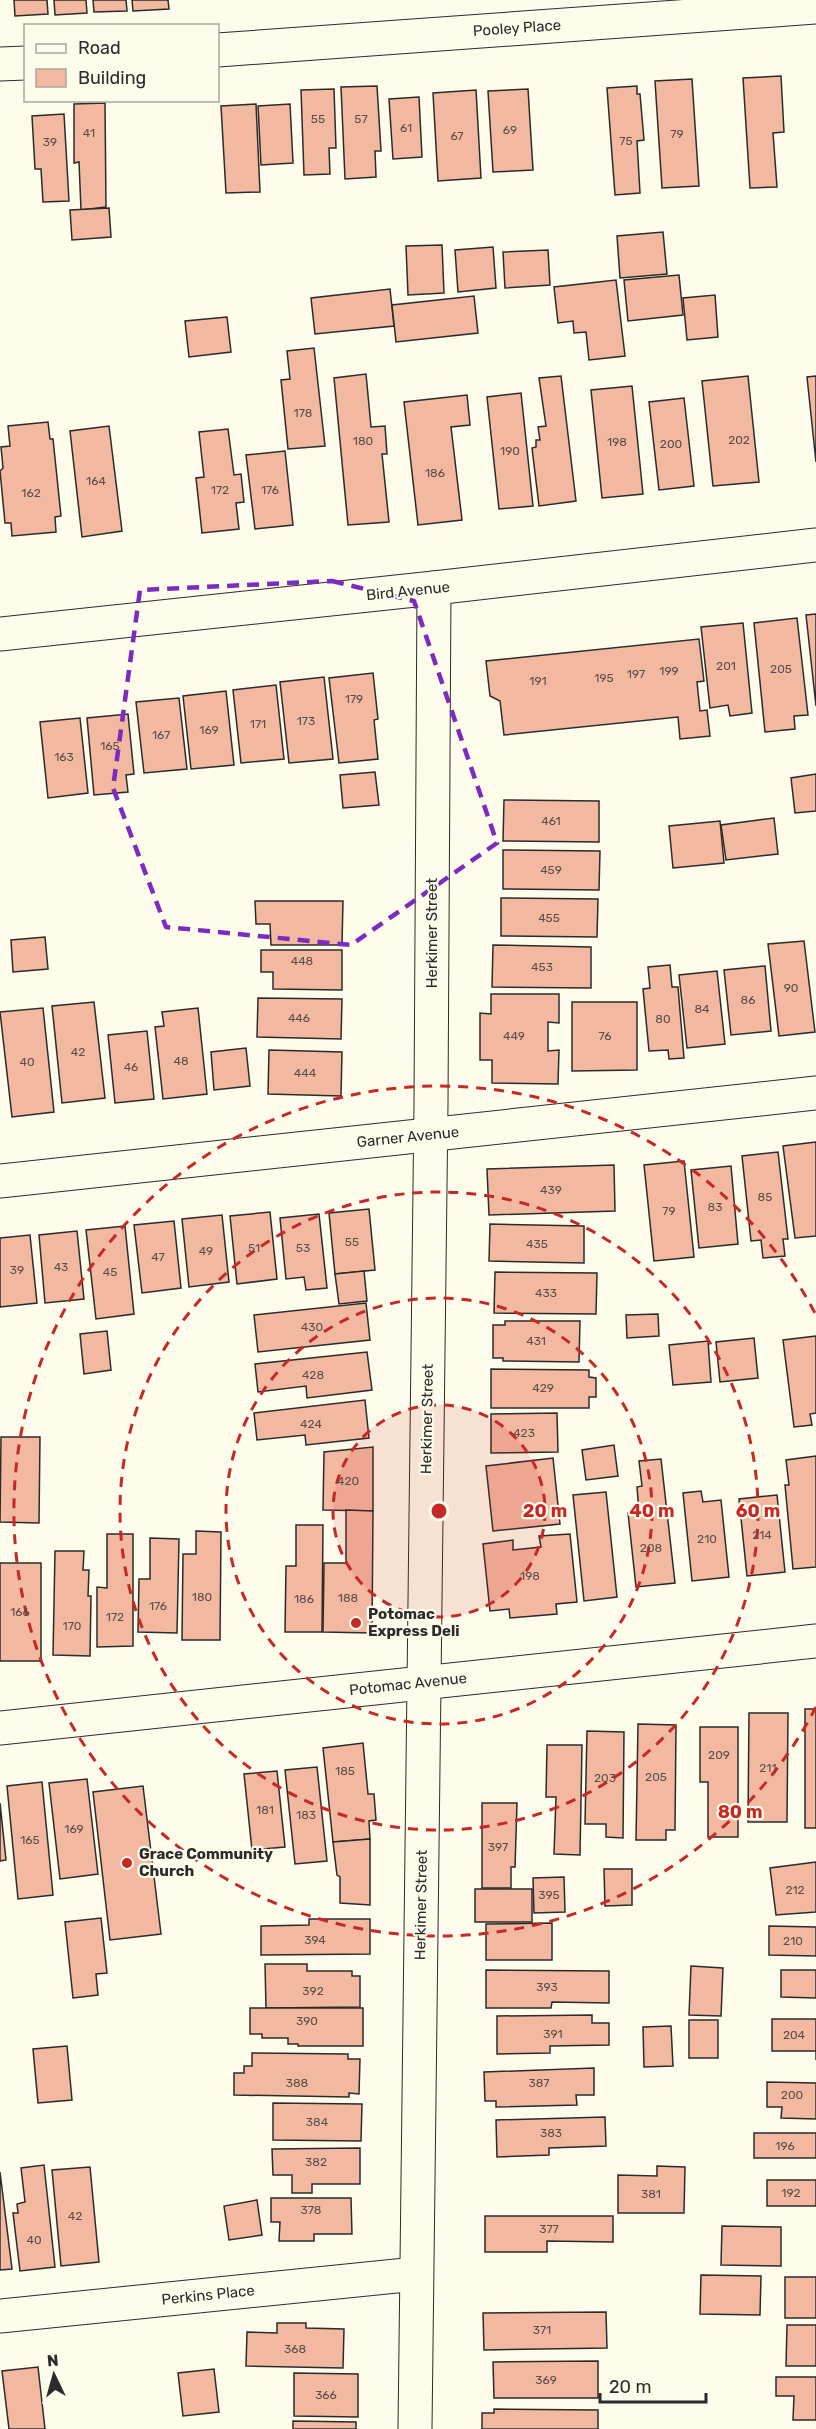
<svg xmlns="http://www.w3.org/2000/svg" width="816" height="2429" font-family="Rubik,sans-serif">
	<rect width="100%" height="100%" fill="#fdfbea"/>
	<!-- building -->
	<g fill="#f2b8a0" stroke="#2b2b2b" stroke-width="1.5">
		<path d="M14 0H47L48 14 15 16Z"/>
		<path d="M54 0H86L87 13 55 15Z"/>
		<path d="M93 0H126L127 11 94 12Z"/>
		<path d="M132 0H168L169 9 133 11Z"/>
		<path d="M781 76 784 132 773 133 777 187 750 188 743 78Z"/>
		<path d="M692 79 699 186 662 188 655 81Z"/>
		<path d="M377 86 381 151H375L376 177 345 179 341 87Z"/>
		<path d="M637 86V94H640L644 140 637 141 640 193 615 195 607 88Z"/>
		<path d="M334 89 336 148H329L330 174 304 175 301 90Z"/>
		<path d="M528 89 533 170 493 172 488 91Z"/>
		<path d="M476 90 481 178 438 181 433 93Z"/>
		<path d="M419 97 422 157 393 159 389 99Z"/>
		<path d="M105 103 106 207 81 210 79 162 74 163V104Z"/>
		<path d="M256 104 260 192 226 193 221 106Z"/>
		<path d="M290 104 293 163 261 165 258 106Z"/>
		<path d="M64 114 69 201 43 202 41 169H35L32 116Z"/>
		<path d="M109 208 111 237 72 240 70 210Z"/>
		<path d="M663 232 667 274 620 278 617 236Z"/>
		<path d="M442 245 444 293 408 295 406 246Z"/>
		<path d="M493 247 496 288 458 292 455 250Z"/>
		<path d="M548 250 550 285 505 288 503 252Z"/>
		<path d="M679 275 683 315 628 321 624 280Z"/>
		<path d="M616 280 625 356 589 360 586 332 574 333 573 321 558 323 554 287Z"/>
		<path d="M390 289 394 326 315 334 311 298Z"/>
		<path d="M715 295 718 337 687 340 683 298Z"/>
		<path d="M474 296 478 333 396 342 392 305Z"/>
		<path d="M227 317 231 352 189 357 185 321Z"/>
		<path d="M314 348 325 446 288 449 281 380 290 379 287 351Z"/>
		<path d="M366 374 371 427 385 426 387 454H382L389 522 348 525 334 378Z"/>
		<path d="M561 376 576 501 539 506 532 448 536 447V440H540L538 427 546 426 539 378Z"/>
		<path d="M748 376 759 482 713 486 702 381Z"/>
		<path d="M816 376V462L807 377Z"/>
		<path d="M632 386 643 494 602 498 591 390Z"/>
		<path d="M521 393 533 506 499 509 487 397Z"/>
		<path d="M467 395 470 425 451 427 462 520 418 525 404 402Z"/>
		<path d="M684 398 694 486 659 490 649 402Z"/>
		<path d="M48 422 50 439H53L61 516 55 517 56 532 12 536 11 523H5L0 471 3 468 1 447 10 446 8 426Z"/>
		<path d="M109 426 122 531 82 537 70 431Z"/>
		<path d="M228 429 234 475 241 474 244 502 236 503 239 529 202 533 196 478 204 477 199 432Z"/>
		<path d="M285 451 293 525 255 529 246 455Z"/>
		<path d="M816 614V706L806 615Z"/>
		<path d="M797 618 808 715 794 716 795 729 765 732 754 623Z"/>
		<path d="M743 623 752 713 730 716 728 705 710 708 701 627Z"/>
		<path d="M699 639 704 681 697 682 700 711 707 710 710 736 680 739 678 717 504 735 500 701 490 696 486 661Z"/>
		<path d="M373 673 378 719 374 720 378 759 339 763 329 678Z"/>
		<path d="M324 677 333 759 289 763 280 682Z"/>
		<path d="M276 685 284 759 241 763 233 690Z"/>
		<path d="M226 691 234 765 191 769 183 696Z"/>
		<path d="M179 698 187 769 144 773 136 702Z"/>
		<path d="M128 714 134 774 126 775 128 792 94 795 87 718Z"/>
		<path d="M80 718 88 793 48 798 40 722Z"/>
		<path d="M375 772 379 805 343 808 340 775Z"/>
		<path d="M816 774V811L795 813 791 778Z"/>
		<path d="M504 800 599 801V842L503 841Z"/>
		<path d="M774 818 778 854 726 860 721 825Z"/>
		<path d="M720 821 724 863 673 868 669 826Z"/>
		<path d="M503 850 600 851 599 890 503 889Z"/>
		<path d="M501 898 598 899 597 937 501 936Z"/>
		<path d="M255 901H343L342 945H271L270 924H256Z"/>
		<path d="M45 937 48 969 13 972 11 940Z"/>
		<path d="M804 941 815 1032 779 1036 768 944Z"/>
		<path d="M493 945 591 947V988L492 987Z"/>
		<path d="M261 950H342V990L273 989V972H261Z"/>
		<path d="M670 965 672 987H678L684 1058 669 1059 668 1050 649 1051 643 989 650 988 648 967Z"/>
		<path d="M765 966 771 1031 731 1035 724 970Z"/>
		<path d="M717 971 725 1044 687 1048 679 975Z"/>
		<path d="M491 994H559V1023L548 1022V1051L559 1050 558 1084 492 1083V1060H480V1013L491 1014Z"/>
		<path d="M258 998 342 999 341 1039 257 1037Z"/>
		<path d="M94 1002 105 1098 62 1103 52 1006Z"/>
		<path d="M572 1002H637V1070L572 1071Z"/>
		<path d="M43 1008 54 1112 12 1117 0 1012Z"/>
		<path d="M198 1008 207 1094 163 1099 155 1027 164 1026 162 1012Z"/>
		<path d="M147 1031 154 1099 115 1103 108 1035Z"/>
		<path d="M246 1048 250 1086 214 1090 211 1052Z"/>
		<path d="M269 1050 342 1052 341 1096 268 1094Z"/>
		<path d="M816 1142V1236L795 1238 783 1146Z"/>
		<path d="M778 1152 788 1239H783L785 1256 763 1258 761 1240 751 1241 742 1156Z"/>
		<path d="M684 1161 694 1257 654 1261 644 1165Z"/>
		<path d="M614 1165 615 1211 489 1215 487 1169Z"/>
		<path d="M731 1166 738 1244 699 1248 691 1170Z"/>
		<path d="M369 1209 375 1270 335 1274 329 1213Z"/>
		<path d="M270 1212 277 1279 237 1284 230 1216Z"/>
		<path d="M319 1214 327 1288 306 1290 304 1277 286 1279 280 1218Z"/>
		<path d="M222 1215 229 1282 189 1287 182 1219Z"/>
		<path d="M174 1221 181 1288 142 1293 134 1225Z"/>
		<path d="M490 1224 584 1226V1263L489 1261Z"/>
		<path d="M125 1226 134 1314 96 1319 86 1230Z"/>
		<path d="M77 1231 84 1299 45 1303 39 1235Z"/>
		<path d="M30 1235 37 1303 0 1307V1238Z"/>
		<path d="M364 1271 367 1301 339 1304 335 1274Z"/>
		<path d="M495 1272 597 1273 596 1314 494 1313Z"/>
		<path d="M366 1303 370 1340 258 1352 254 1315Z"/>
		<path d="M658 1314 659 1336 627 1338 626 1315Z"/>
		<path d="M505 1321H580L579 1362 503 1361V1358H493V1325H505Z"/>
		<path d="M107 1331 111 1370 84 1374 80 1334Z"/>
		<path d="M816 1336V1413L810 1414 812 1425 794 1427 783 1340Z"/>
		<path d="M754 1338 758 1378 720 1382 716 1342Z"/>
		<path d="M708 1341 711 1382 673 1385 669 1345Z"/>
		<path d="M367 1352 372 1390 307 1398 306 1386 258 1392 255 1364Z"/>
		<path d="M491 1369 589 1370V1377L596 1378V1397H589V1408H491Z"/>
		<path d="M365 1400 369 1438 306 1445 305 1435 257 1440 254 1413Z"/>
		<path d="M557 1413 558 1452 491 1453V1414Z"/>
		<path d="M1 1437H40L39 1523 0 1522Z"/>
		<path d="M614 1445 618 1476 586 1480 582 1450Z"/>
		<path d="M373 1447V1511L323 1510 324 1452Z"/>
		<path d="M816 1456V1567L793 1569 785 1485H789L786 1460Z"/>
		<path d="M553 1458 560 1524 493 1531 486 1466Z"/>
		<path d="M661 1459 675 1583 636 1587 628 1513 639 1512 637 1487 642 1486 639 1461Z"/>
		<path d="M701 1491 703 1502 721 1500 729 1577 692 1581 683 1493Z"/>
		<path d="M606 1492 617 1597 584 1601 573 1495Z"/>
		<path d="M777 1495 785 1572 747 1576 739 1499Z"/>
		<path d="M346 1510 373 1511 372 1633 323 1632 324 1563H346Z"/>
		<path d="M296 1525H323L322 1632H285L286 1566H296Z"/>
		<path d="M196 1531 221 1532 220 1640H182L183 1554H196Z"/>
		<path d="M107 1534H133V1646L97 1647V1587L107 1588Z"/>
		<path d="M570 1534 577 1602 556 1604 557 1614 510 1618 509 1609 490 1611 483 1544 513 1540V1550L541 1547 539 1536Z"/>
		<path d="M150 1538 179 1539 177 1633 138 1632 139 1579H150Z"/>
		<path d="M55 1551H84L83 1570H89L88 1596H91L90 1656 53 1655Z"/>
		<rect x="0" y="1563" width="41" height="98"/>
		<rect x="805" y="1709" width="11" height="119"/>
		<path d="M749 1713H788L787 1822H748Z"/>
		<path d="M638 1724 676 1725 675 1830H666V1840H636Z"/>
		<path d="M700 1727H738V1837H708V1782H700Z"/>
		<path d="M587 1731 624 1732 623 1838 606 1837V1824H585Z"/>
		<path d="M363 1743 368 1794H374L376 1820 369 1821 370 1839 333 1842 323 1748Z"/>
		<path d="M547 1745H582L580 1855 554 1854 556 1797H546Z"/>
		<path d="M317 1767 327 1861 295 1864 285 1770Z"/>
		<path d="M277 1771 285 1847 252 1850 244 1774Z"/>
		<path d="M87 1779 98 1874 60 1879 49 1783Z"/>
		<path d="M42 1782 53 1895 18 1899 7 1786Z"/>
		<path d="M143 1786 161 1934 110 1940 93 1792Z"/>
		<path d="M0 1803 6 1860 0 1861Z"/>
		<path d="M482 1803H517L515 1867H511V1888H482Z"/>
		<path d="M370 1839V1905L340 1903V1877L337 1875 333 1842Z"/>
		<path d="M816 1862V1912L776 1915 770 1868Z"/>
		<path d="M604 1869H632V1905L605 1906Z"/>
		<path d="M564 1877 565 1912 534 1913 533 1878Z"/>
		<rect x="475" y="1889" width="57" height="33"/>
		<path d="M101 1918 107 1973 96 1974 98 1995 73 1998 65 1922Z"/>
		<path d="M309 1919H370V1954L261 1955V1926L309 1925Z"/>
		<path d="M552 1923V1960H486V1924Z"/>
		<path d="M769 1926 816 1927V1956L769 1955Z"/>
		<path d="M265 1964H307V1971H352V1976H360V2007L266 2008Z"/>
		<path d="M691 1966 723 1968 721 2016 689 2015Z"/>
		<path d="M486 1970 609 1971V2003L552 2002 551 2008H486Z"/>
		<path d="M781 1970H816V1998L781 1997Z"/>
		<path d="M250 2008H363V2046H298V2044H288V2038H262V2034H250Z"/>
		<path d="M592 2015V2023H609V2045L550 2046V2053L497 2054V2016Z"/>
		<path d="M772 2019H816V2060V2051H772Z"/>
		<rect x="689" y="2020" width="29" height="38"/>
		<path d="M671 2026 673 2066 644 2067 643 2027Z"/>
		<path d="M67 2046 72 2100 38 2103 33 2049Z"/>
		<path d="M252 2053 348 2054V2059H360L359 2094 349 2093V2097L234 2095V2073H244V2066H252Z"/>
		<path d="M594 2068V2095H576L577 2105 496 2107V2101H485L484 2072Z"/>
		<path d="M767 2082 816 2083V2119L781 2118 782 2107H767Z"/>
		<path d="M273 2103 362 2104 361 2141 273 2140Z"/>
		<path d="M605 2117 606 2146 549 2148V2155L497 2157 496 2120Z"/>
		<rect x="754" y="2133" width="62" height="25"/>
		<path d="M360 2148V2184H312V2193H292V2175H273L272 2149Z"/>
		<path d="M44 2165 55 2267 20 2271 13 2213H18L17 2204 25 2202 21 2168Z"/>
		<path d="M657 2166 685 2167 684 2213H618V2175L657 2176Z"/>
		<path d="M90 2167 99 2262 61 2266 52 2170Z"/>
		<path d="M0 2172 12 2269 0 2270Z"/>
		<rect x="767" y="2180" width="49" height="26"/>
		<path d="M271 2198H351L352 2234H314V2241H279L280 2222H271Z"/>
		<path d="M257 2200 262 2235 229 2240 224 2206Z"/>
		<path d="M485 2216H613V2242L547 2241V2252H485Z"/>
		<path d="M722 2226 781 2227V2266L721 2265Z"/>
		<path d="M701 2275 761 2276 760 2315 700 2314Z"/>
		<rect x="785" y="2277" width="31" height="41"/>
		<path d="M606 2312 607 2348 484 2350 483 2313Z"/>
		<path d="M277 2323H306V2328L344 2329 343 2368 246 2366 247 2332 277 2333Z"/>
		<path d="M787 2325H816V2366H786Z"/>
		<path d="M598 2361V2398H494L493 2362Z"/>
		<path d="M38 2367 45 2429H9L2 2371Z"/>
		<path d="M214 2369 219 2412 183 2416 178 2373Z"/>
		<path d="M294 2373 358 2374V2417L294 2416Z"/>
		<path d="M776 2377H816V2420H793L794 2396H776Z"/>
		<path d="M494 2409 598 2410V2429H482V2413H494Z"/>
		<path d="M293 2421 356 2422V2429H293Z"/>
	</g>
	<g fill="none" stroke-linecap="round" stroke-linejoin="round">
		<defs>
			<g id="minor">
				<path d="M218 50 816 7"/>
				<path d="M0 64 26 63"/>
				<path d="M0 634 434 588 816 545"/>
				<path d="M0 1181 816 1093"/>
				<path d="M0 1728 816 1641"/>
				<path d="M0 2316 416 2274"/>
				<path d="M415 2429 431 1104 434 588"/>
			</g>
		</defs>
		<!-- minor casing -->
		<use href="#minor" stroke="#2b2b2b" stroke-width="35"/>
		<!-- minor -->
		<use href="#minor" stroke="#fdfbea" stroke-width="33"/>
	</g>
	<!-- marked area -->
	<path fill="none" stroke="#7b2cbf" stroke-width="4.5" stroke-dasharray="12 8" stroke-linejoin="round" d="M332 581 414 601 497 843 351 945 166 927 113 788 140 590Z"/>
	<!-- distance rings -->
	<circle cx="439" cy="1511" r="106" fill="#c62828" fill-opacity=".12"/>
	<g fill="none" stroke="#c62828" stroke-width="3" stroke-dasharray="10 8">
		<circle cx="439" cy="1511" r="106"/>
		<circle cx="439" cy="1511" r="213"/>
		<circle cx="439" cy="1511" r="319"/>
		<path d="M816 1707A425 425 0 1 1 816 1315"/>
	</g>
	<!-- markers -->
	<g fill="#c62828" stroke="#fdfbea" stroke-width="2">
		<circle cx="356" cy="1623" r="6"/>
		<circle cx="127" cy="1863" r="6"/>
	</g>
	<g text-anchor="middle" stroke-width="4.5" stroke-linejoin="round" paint-order="stroke">
		<!-- number labels -->
		<g font-size="12" fill="#5d4e48">
			<text x="318" y="123">55</text>
			<text x="361" y="123">57</text>
			<text x="406" y="132">61</text>
			<text x="510" y="134">69</text>
			<text x="89" y="137">41</text>
			<text x="677" y="138">79</text>
			<text x="457" y="140">67</text>
			<text x="626" y="145">75</text>
			<text x="50" y="146">39</text>
			<text x="303" y="417">178</text>
			<text x="739" y="444">202</text>
			<text x="363" y="445">180</text>
			<text x="617" y="446">198</text>
			<text x="671" y="448">200</text>
			<text x="510" y="455">190</text>
			<text x="435" y="477">186</text>
			<text x="96" y="485">164</text>
			<text x="220" y="494">172</text>
			<text x="270" y="494">176</text>
			<text x="31" y="497">162</text>
			<text x="726" y="670">201</text>
			<text x="781" y="673">205</text>
			<text x="669" y="675">199</text>
			<text x="636" y="678">197</text>
			<text x="604" y="682">195</text>
			<text x="538" y="685">191</text>
			<text x="354" y="703">179</text>
			<text x="306" y="725">173</text>
			<text x="258" y="728">171</text>
			<text x="209" y="734">169</text>
			<text x="161" y="739">167</text>
			<text x="110" y="750">165</text>
			<text x="64" y="761">163</text>
			<text x="551" y="825">461</text>
			<text x="551" y="874">459</text>
			<text x="549" y="922">455</text>
			<text x="302" y="965">448</text>
			<text x="542" y="971">453</text>
			<text x="791" y="992">90</text>
			<text x="748" y="1004">86</text>
			<text x="702" y="1013">84</text>
			<text x="299" y="1022">446</text>
			<text x="663" y="1023">80</text>
			<text x="514" y="1040">449</text>
			<text x="605" y="1040">76</text>
			<text x="78" y="1056">42</text>
			<text x="181" y="1065">48</text>
			<text x="27" y="1066">40</text>
			<text x="131" y="1071">46</text>
			<text x="305" y="1077">444</text>
			<text x="551" y="1194">439</text>
			<text x="765" y="1201">85</text>
			<text x="715" y="1211">83</text>
			<text x="669" y="1215">79</text>
			<text x="352" y="1246">55</text>
			<text x="537" y="1248">435</text>
			<text x="254" y="1252">51</text>
			<text x="303" y="1252">53</text>
			<text x="206" y="1255">49</text>
			<text x="158" y="1261">47</text>
			<text x="61" y="1271">43</text>
			<text x="17" y="1274">39</text>
			<text x="110" y="1276">45</text>
			<text x="546" y="1297">433</text>
			<text x="312" y="1331">430</text>
			<text x="536" y="1345">431</text>
			<text x="313" y="1379">428</text>
			<text x="543" y="1392">429</text>
			<text x="311" y="1428">424</text>
			<text x="524" y="1437">423</text>
			<text x="348" y="1485">420</text>
			<text x="762" y="1539">214</text>
			<text x="707" y="1543">210</text>
			<text x="651" y="1552">208</text>
			<text x="530" y="1580">198</text>
			<text x="202" y="1601">180</text>
			<text x="348" y="1602">188</text>
			<text x="304" y="1603">186</text>
			<text x="158" y="1610">176</text>
			<text x="20" y="1616">166</text>
			<text x="115" y="1621">172</text>
			<text x="72" y="1630">170</text>
			<text x="719" y="1759">209</text>
			<text x="768" y="1772">211</text>
			<text x="345" y="1775">185</text>
			<text x="656" y="1781">205</text>
			<text x="605" y="1782">203</text>
			<text x="265" y="1814">181</text>
			<text x="306" y="1819">183</text>
			<text x="74" y="1833">169</text>
			<text x="30" y="1844">165</text>
			<text x="498" y="1851">397</text>
			<text x="795" y="1894">212</text>
			<text x="549" y="1899">395</text>
			<text x="315" y="1944">394</text>
			<text x="793" y="1945">210</text>
			<text x="547" y="1991">393</text>
			<text x="313" y="1995">392</text>
			<text x="307" y="2025">390</text>
			<text x="553" y="2038">391</text>
			<text x="794" y="2039">204</text>
			<text x="297" y="2087">388</text>
			<text x="539" y="2087">387</text>
			<text x="792" y="2099">200</text>
			<text x="317" y="2126">384</text>
			<text x="551" y="2137">383</text>
			<text x="785" y="2150">196</text>
			<text x="316" y="2166">382</text>
			<text x="791" y="2197">192</text>
			<text x="651" y="2198">381</text>
			<text x="311" y="2214">378</text>
			<text x="75" y="2220">42</text>
			<text x="549" y="2233">377</text>
			<text x="34" y="2244">40</text>
			<text x="542" y="2334">371</text>
			<text x="295" y="2353">368</text>
			<text x="546" y="2384">369</text>
			<text x="326" y="2399">366</text>
		</g>
		<!-- street labels -->
		<g font-size="15" fill="#2b2b2b" stroke="#fdfbea">
			<text transform="translate(517 28) rotate(-4)" y="5">Pooley Place</text>
			<text transform="translate(408 591) rotate(-6)" y="5">Bird Avenue</text>
			<text transform="translate(432 933) rotate(-90)" y="5">Herkimer Street</text>
			<text transform="translate(408 1137) rotate(-6)" y="5">Garner Avenue</text>
			<text transform="translate(427 1419) rotate(-89)" y="5">Herkimer Street</text>
			<text transform="translate(408 1684) rotate(-6)" y="5">Potomac Avenue</text>
			<text transform="translate(421 1905) rotate(-89)" y="5">Herkimer Street</text>
			<text transform="translate(208 2295) rotate(-6)" y="5">Perkins Place</text>
		</g>
		<!-- poi labels -->
		<g font-size="15" font-weight="bold" fill="#2b2b2b" stroke="#fdfbea" text-anchor="start">
			<text x="368" y="1619">Potomac<tspan x="368" dy="17">Express Deli</tspan></text>
			<text x="139" y="1859">Grace Community<tspan x="139" dy="17">Church</tspan></text>
		</g>
	</g>
	<circle cx="439" cy="1511" r="9" fill="#c62828" stroke="#fdfbea" stroke-width="3"/>
	<g font-size="18" text-anchor="middle" font-weight="bold" fill="#c62828" stroke="#fdfbea" stroke-width="4.5" stroke-linejoin="round" paint-order="stroke">
		<text x="545" y="1517">20 m</text>
		<text x="652" y="1517">40 m</text>
		<text x="758" y="1517">60 m</text>
		<text x="740" y="1818">80 m</text>
	</g>
	<!-- legend -->
	<rect x="24" y="24" width="195" height="78" fill="#fdfbea" stroke="#a9a89e" stroke-width="1.5"/>
	<rect x="36" y="44" width="30" height="9" fill="#fdfbea" stroke="#a9a89e" stroke-width="1.5"/>
	<text x="78" y="54" font-size="18" fill="#2b2b2b">Road</text>
	<rect x="36" y="69" width="30" height="18" fill="#f2b8a0" stroke="#a9a89e" stroke-width="1.5"/>
	<text x="78" y="84" font-size="18" fill="#2b2b2b">Building</text>
	<!-- north arrow -->
	<g transform="translate(54 2375) rotate(355)" stroke="#fdfbea" stroke-width="4.5" paint-order="stroke">
	<path d="M0-4.5L10 22L0 15L-10 22Z" fill="#2b2b2b"/>
	<text y="-9" font-size="16" font-weight="bold" text-anchor="middle" fill="#2b2b2b">N</text>
	</g>
	<!-- scale -->
	<path d="M600 2393v9h106v-9" fill="none" stroke="#2b2b2b" stroke-width="3"/>
	<text x="609" y="2393" font-size="18" fill="#2b2b2b" stroke="#fdfbea" stroke-width="4.5" paint-order="stroke">20 m</text>
</svg>
